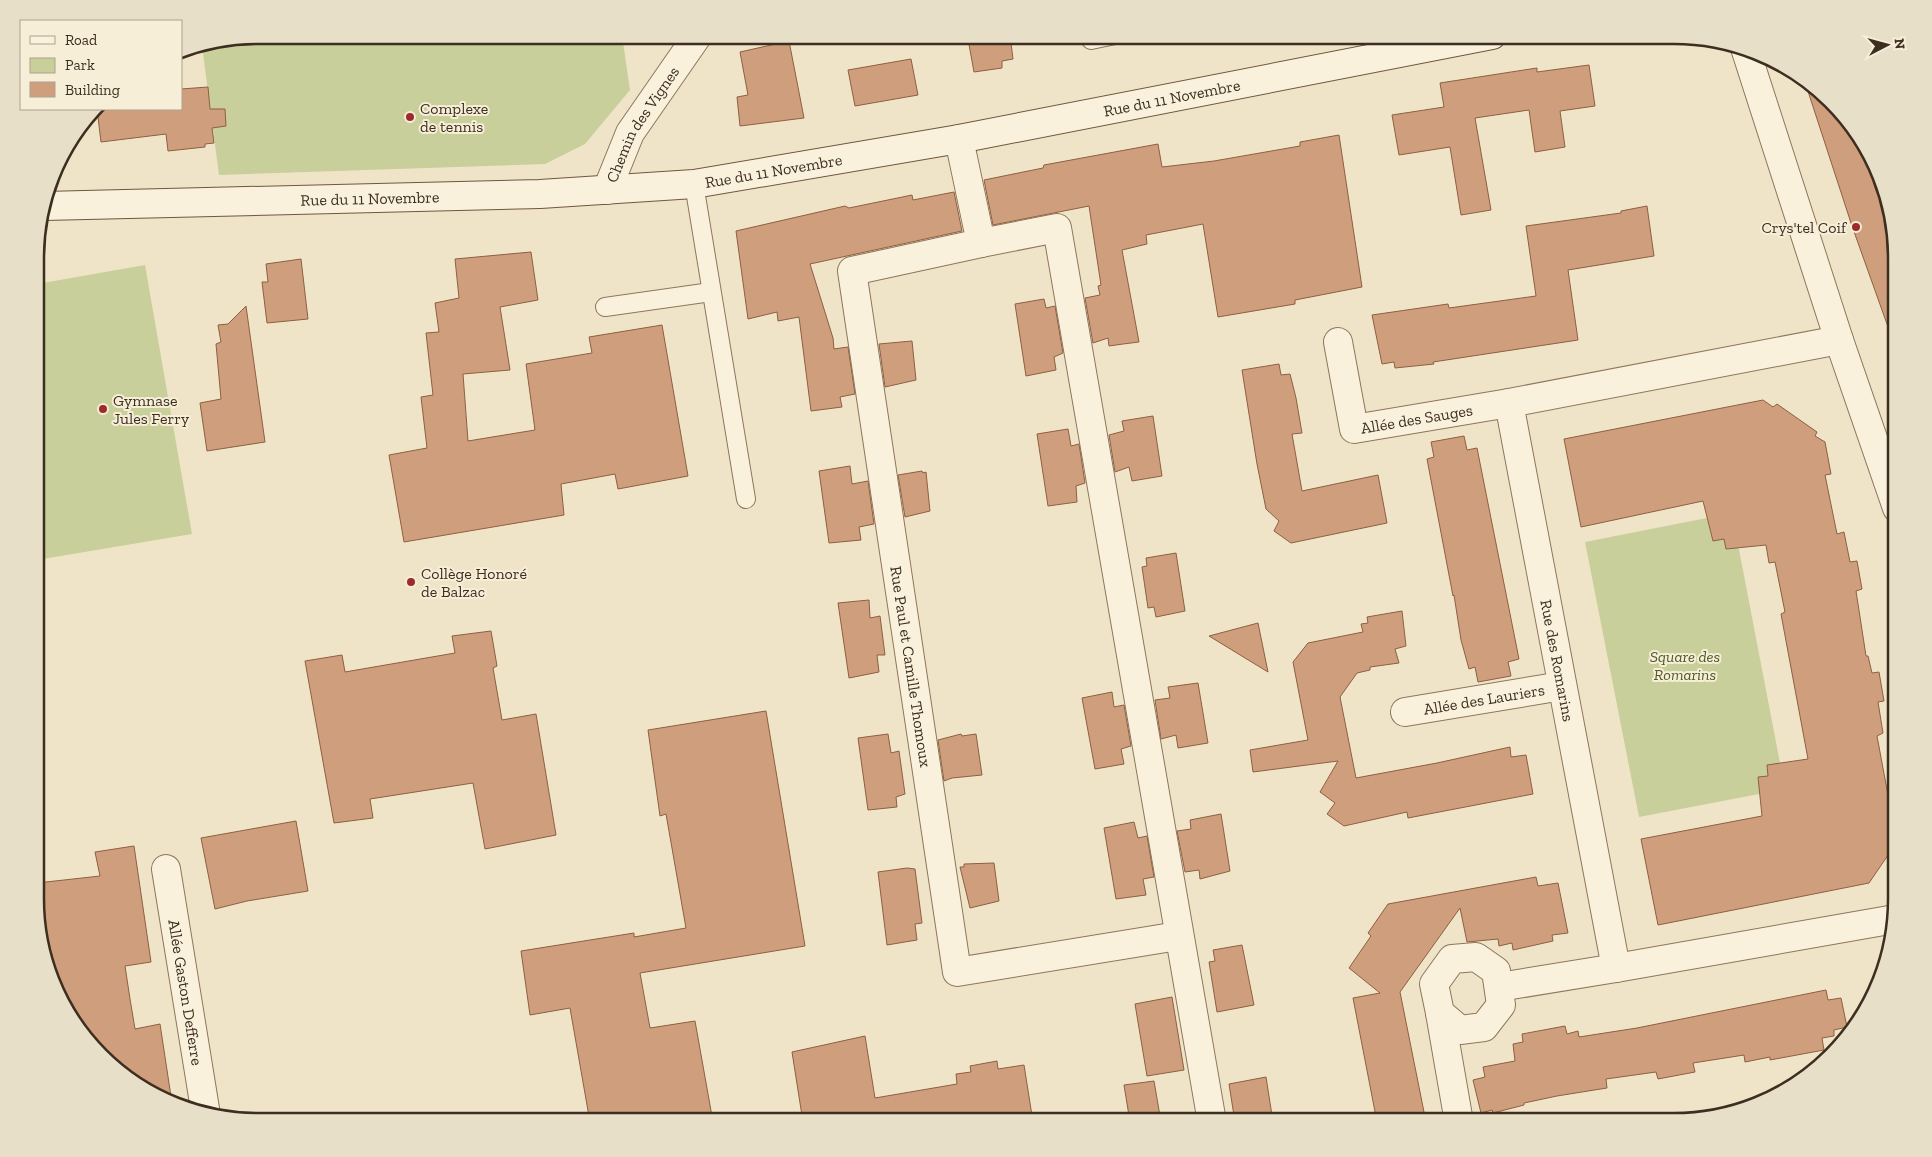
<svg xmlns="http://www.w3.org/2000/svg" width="1932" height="1157" font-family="'Zilla Slab',serif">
	<rect width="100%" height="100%" fill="#f0e4c8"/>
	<!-- green -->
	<g fill="#c9cf9b">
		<path d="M258 35H622L630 90 585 144 545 164 219 175 202 46Z"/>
		<path d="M145 265 192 534 37 560V284Z"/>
		<path d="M1732 513 1785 789 1639 817 1585 542Z"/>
	</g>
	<!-- building -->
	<g fill="#cf9f7d" stroke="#8d5f41">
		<path d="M990 35H1010L1013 59 1002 61V68L974 72 968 39Z"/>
		<path d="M789 41 804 118 740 126 737 97 748 95 740 52Z"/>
		<path d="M911 59 918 95 855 106 848 70Z"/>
		<path d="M1589 65 1595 106 1560 111 1565 147 1535 152 1529 110 1475 118 1491 210 1461 215 1450 147 1399 155 1392 115 1444 107 1440 83 1537 68V72Z"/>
		<path d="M1804 79 1832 100 1867 146 1896 243V338H1892L1852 226Z"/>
		<path d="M208 87 210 109H225L226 126 212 128 214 143 205 144V147L168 151 166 134 101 142 97 109H181V89Z"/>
		<path d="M1339 135 1362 287 1295 300V304L1218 317 1203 224 1146 235 1147 244 1122 250 1139 342 1123 344 1109 346 1108 338 1093 343 1085 298 1100 295 1098 286 1101 285 1089 206 993 225 984 180 1043 168 1044 165 1158 144 1162 167 1214 161 1300 146V142Z"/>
		<path d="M954 192 962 231 810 264 833 338 834 349 848 347 855 394 840 397 842 407 811 411 799 317 778 321 777 312 748 319 736 231 845 206 849 208 912 195 913 200Z"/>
		<path d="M1647 206 1654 256 1568 270 1578 340 1433 362 1434 364 1395 368 1394 362 1382 364 1372 315 1448 304 1449 308 1536 296 1526 226 1621 213V211Z"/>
		<path d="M531 252 538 300 500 307 510 370 463 374 468 441 535 430 526 364 592 353 589 337 662 325 688 476 618 489 615 474 561 484 564 515 404 542 389 455 427 448 421 397 433 395 426 333 439 332 435 303 459 298 455 259Z"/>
		<path d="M301 259 308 319 267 323 262 282H268L266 264Z"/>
		<path d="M1044 299 1046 308 1055 306 1063 353 1054 357 1056 370 1026 376 1015 304Z"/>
		<path d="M246 306 265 442 207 451 200 403 221 399 216 344 221 342 218 325 228 324Z"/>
		<path d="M912 341 916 380 885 387 879 344Z"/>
		<path d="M1279 364 1281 375 1290 374 1296 398 1302 433 1292 434 1302 491 1378 475 1387 523 1291 543 1274 531 1279 521 1266 509 1257 464 1242 370Z"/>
		<path d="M1763 400 1773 407 1777 404 1817 432 1815 436 1825 442 1831 474 1825 475 1837 534 1844 532 1850 562 1857 561 1862 589 1856 591 1866 656H1868L1872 673 1879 672 1884 701 1878 702 1883 733 1877 736 1888 795 1897 794V842L1869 883 1658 925 1641 839 1762 816 1758 777 1768 776 1767 765 1808 759 1781 614 1785 612 1775 562 1769 563 1766 545 1726 549 1724 539 1713 541 1703 501 1581 527 1564 439Z"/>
		<path d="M1153 416 1162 476 1132 481 1129 467 1115 472 1109 435 1124 431 1122 421Z"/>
		<path d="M1068 429 1071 446 1079 444 1085 483 1076 486 1077 502 1048 506 1037 434Z"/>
		<path d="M1464 436 1467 450 1477 448 1519 659 1508 662 1511 676 1478 682 1475 667 1469 669 1461 640 1454 595 1453 596 1427 459 1434 457 1431 442Z"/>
		<path d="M850 466 852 484 868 481 874 524 859 527 861 540 829 543 819 471Z"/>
		<path d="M922 471 923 473 926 472 930 511 905 517 898 475Z"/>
		<path d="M1176 553 1185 611 1156 617 1154 607 1148 608 1142 567 1147 566 1146 558Z"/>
		<path d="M869 600 870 618 880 616 885 655H877L879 672 849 678 838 603Z"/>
		<path d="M1402 611 1406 646 1395 649 1399 663 1370 667V670L1357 673 1340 697 1356 778 1437 763 1510 747 1511 757 1526 755 1533 794 1408 818 1407 812 1344 826 1327 814 1335 803 1320 792 1338 761 1253 772 1250 750 1308 740 1293 662 1308 643 1363 632 1361 624 1368 623 1367 617Z"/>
		<path d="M1258 623 1268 672 1209 636Z"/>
		<path d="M491 631 497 666 493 668 502 720 536 714 556 835 485 849 473 783 370 799 373 818 334 823 305 661 342 655 345 672 455 653 452 636Z"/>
		<path d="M1198 683 1208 743 1178 748 1176 735 1161 739 1155 700 1170 698 1168 687Z"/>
		<path d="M1112 692 1114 707 1124 705 1131 746 1121 749 1124 764 1095 769 1082 698Z"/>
		<path d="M766 711 805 946 640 973 650 1028 695 1021 713 1122H590L570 1008 530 1015 521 951 634 933V937L686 928 666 814 660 816 648 730Z"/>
		<path d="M888 734 891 753 899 751 905 794 896 797 897 807 868 810 858 738Z"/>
		<path d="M961 734 962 736 976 734 982 775 952 778 944 781 938 740Z"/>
		<path d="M1221 814 1230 871 1200 879 1199 870 1185 872 1177 831 1191 829 1190 820Z"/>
		<path d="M296 821 308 891 247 901 215 909 201 838Z"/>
		<path d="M1134 822 1138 838 1147 836 1154 877 1143 879 1146 895 1116 899 1104 828Z"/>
		<path d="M134 846 151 962 125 966 130 999 135 1029 160 1024 172 1103 146 1092 72 1023 37 928V883L100 876 95 852Z"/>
		<path d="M994 863 999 901 970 908 960 867H964V864Z"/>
		<path d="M907 868 915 869 922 923 915 924 917 940 887 945 878 872Z"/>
		<path d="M1536 877 1538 886 1558 883 1568 933 1552 935 1553 941 1513 950 1512 943 1499 946 1498 939 1467 942 1460 908 1400 992 1426 1122H1377L1353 998 1380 993 1349 968 1371 936 1368 933 1388 904Z"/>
		<path d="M1242 945 1254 1005 1217 1012 1209 962 1215 961 1213 950Z"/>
		<path d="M1826 990 1828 1000 1841 998 1847 1027 1834 1030V1036L1822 1038 1824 1050 1770 1060V1057L1745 1062 1744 1055 1693 1063 1695 1072 1658 1079 1656 1072 1606 1079 1607 1088 1557 1096 1524 1103V1105L1493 1113 1492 1110 1481 1113 1473 1080 1485 1077 1483 1067 1515 1061 1513 1044 1523 1042 1522 1034 1565 1026 1567 1034 1578 1031 1579 1037 1637 1028Z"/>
		<path d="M1172 997 1184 1070 1147 1076 1135 1004Z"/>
		<path d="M865 1036 875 1098 957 1084 956 1074 971 1072 970 1066 997 1061 998 1069 1024 1065 1033 1122H803L792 1052Z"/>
		<path d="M1266 1077 1273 1122H1235L1229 1084Z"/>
		<path d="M1154 1081 1161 1122H1130L1124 1085Z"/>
	</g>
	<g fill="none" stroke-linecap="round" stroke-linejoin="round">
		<defs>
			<g id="lane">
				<path d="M1091 40 1115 35"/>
				<path d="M694 184 746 499"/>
				<path d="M605 307 711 292"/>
			</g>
			<g id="street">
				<path d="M1745 48 1839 340 1897 508"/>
				<path d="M959 139 981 243 1057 228 1212 1122"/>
				<path id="s1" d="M607 190 630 133 698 35"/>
				<path id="s2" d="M981 243 852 271 957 972 1178 936"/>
				<path id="s3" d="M1839 340 1509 403 1616 968 1895 919"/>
				<path id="s4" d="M1338 342 1354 429 1509 403"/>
				<path id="s5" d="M1405 712 1562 686"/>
				<path id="s6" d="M166 869 206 1115"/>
				<path d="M1476 957 1496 971 1501 1005 1484 1027 1460 1030 1440 1013 1434 984 1452 959Z"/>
				<path d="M1499 987 1616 968"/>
				<path d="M1440 1013 1459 1122"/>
			</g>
			<g id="secondary">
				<path id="s7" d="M44 206 540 194 694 184 959 139 1492 35"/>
			</g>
		</defs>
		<!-- lane casing -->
		<use href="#lane" stroke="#8d765c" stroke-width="20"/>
		<!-- street casing -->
		<use href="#street" stroke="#8d765c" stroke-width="30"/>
		<!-- secondary casing -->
		<use href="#secondary" stroke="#6f573f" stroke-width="30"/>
		<!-- lane -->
		<use href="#lane" stroke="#faf1dc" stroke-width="18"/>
		<!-- street -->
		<use href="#street" stroke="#faf1dc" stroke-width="28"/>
		<!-- secondary -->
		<use href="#secondary" stroke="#faf1dc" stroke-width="28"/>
	</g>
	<!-- markers -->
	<g fill="#9e2a2b" stroke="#f7eed8" stroke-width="2">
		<circle cx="410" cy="117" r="5"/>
		<circle cx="1856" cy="227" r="5"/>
		<circle cx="103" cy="409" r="5"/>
		<circle cx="411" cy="582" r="5"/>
	</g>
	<g text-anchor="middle" stroke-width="4" stroke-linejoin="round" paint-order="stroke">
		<!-- street labels -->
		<g font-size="16" fill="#3d2e20" stroke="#f7eed8">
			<text dy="6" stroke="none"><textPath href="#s7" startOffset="1136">Rue du 11 Novembre</textPath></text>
			<text dy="6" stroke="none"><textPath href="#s1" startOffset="75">Chemin des Vignes</textPath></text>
			<text dy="6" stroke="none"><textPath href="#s7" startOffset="731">Rue du 11 Novembre</textPath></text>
			<text dy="6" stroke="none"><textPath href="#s7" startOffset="326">Rue du 11 Novembre</textPath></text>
			<text dy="6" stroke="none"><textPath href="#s4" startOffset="152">Allée des Sauges</textPath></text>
			<text dy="6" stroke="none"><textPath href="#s3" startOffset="598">Rue des Romarins</textPath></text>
			<text dy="6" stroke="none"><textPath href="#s2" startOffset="532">Rue Paul et Camille Thomoux</textPath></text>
			<text dy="6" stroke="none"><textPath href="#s5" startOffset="80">Allée des Lauriers</textPath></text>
			<text dy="6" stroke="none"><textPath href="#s6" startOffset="125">Allée Gaston Defferre</textPath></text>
		</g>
		<!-- poi labels -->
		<g font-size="16" fill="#3d2e20" stroke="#f7eed8" text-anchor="start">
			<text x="420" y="114">Complexe<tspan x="420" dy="18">de tennis</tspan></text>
			<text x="1846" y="233" text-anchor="end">Crys'tel Coif</text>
			<text x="113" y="406">Gymnase<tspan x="113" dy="18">Jules Ferry</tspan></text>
			<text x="421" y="579">Collège Honoré<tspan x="421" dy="18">de Balzac</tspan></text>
		</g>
		<!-- park labels -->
		<g font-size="16" font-style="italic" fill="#4d5a26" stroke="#f7eed8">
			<text x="1685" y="662">Square des<tspan x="1685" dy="18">Romarins</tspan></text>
		</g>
	</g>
	<!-- crop -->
	<path d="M0 0H1932V1157H0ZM258 44H1674A214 214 0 0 1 1888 258V899A214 214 0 0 1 1674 1113H258A214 214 0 0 1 44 899V258A214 214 0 0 1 258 44Z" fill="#e8dfc9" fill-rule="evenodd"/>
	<path fill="none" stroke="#3d2e20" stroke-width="2.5" d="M258 44H1674A214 214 0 0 1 1888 258V899A214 214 0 0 1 1674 1113H258A214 214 0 0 1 44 899V258A214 214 0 0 1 258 44Z"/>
	<!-- legend -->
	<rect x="20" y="20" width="162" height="90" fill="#f7eed8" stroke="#ada18e"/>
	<rect x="30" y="36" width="25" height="8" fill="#faf1dc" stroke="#ada18e"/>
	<text x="65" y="45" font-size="15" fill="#3d2e20">Road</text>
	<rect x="30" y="58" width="25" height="15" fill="#c9cf9b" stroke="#ada18e"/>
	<text x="65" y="70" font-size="15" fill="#3d2e20">Park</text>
	<rect x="30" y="82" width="25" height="15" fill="#cf9f7d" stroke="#ada18e"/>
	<text x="65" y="95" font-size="15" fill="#3d2e20">Building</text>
	<!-- north arrow -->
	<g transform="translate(1887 45) rotate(84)" stroke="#f7eed8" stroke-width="4" paint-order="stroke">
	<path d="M0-4L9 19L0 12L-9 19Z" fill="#3d2e20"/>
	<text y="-8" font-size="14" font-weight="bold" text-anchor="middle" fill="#3d2e20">N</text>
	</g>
</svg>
